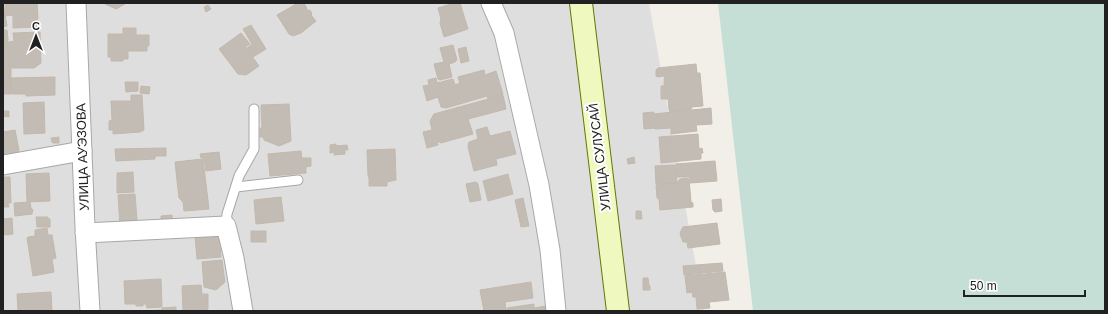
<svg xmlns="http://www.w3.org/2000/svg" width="1108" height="314" font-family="Arial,sans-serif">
	<rect width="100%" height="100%" fill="#f1efe8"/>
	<!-- residential -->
	<path fill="#dfdede" d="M3 3H649L704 311H3Z"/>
	<!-- wetland -->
	<path fill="#c6dfd6" d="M718 3H1105V311H753Z"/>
	<!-- building -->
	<g fill="#c2bcb5" stroke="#c3b8ab">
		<path d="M3 3 7 26 3 27Z"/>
		<path d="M5 3H37L38 18 37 20V27L13 28V15L5 16Z"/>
		<path d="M105 3H125V4L116 9 105 4Z"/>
		<path d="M298 3H304L308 11 310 10 312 14 311 15 316 21 301 33 293 36 289 34 277 15Z"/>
		<path d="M454 3H460L468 29 444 37 440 23 441 19 438 8Z"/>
		<path d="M208 5 211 9 206 12 204 7Z"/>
		<path d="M251 25 266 49 253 57 247 48 252 44 243 29Z"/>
		<path d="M123 28H136V35H149V46H147V51H128V59H123V61H111V57H108V34H123Z"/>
		<path d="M3 30H7L8 40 7 42 3 43Z"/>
		<path d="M40 32 41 63 34 68H11V82H3V43L14 41 13 33Z"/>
		<path d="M241 33 250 44 246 46V48L259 66 246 75 238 74 219 49Z"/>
		<path d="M453 45 457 60 455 62 449 64 452 77 440 80 438 79 434 64 444 62 440 48Z"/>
		<path d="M466 47 469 61 461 63 458 49Z"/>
		<path d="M696 64 697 73H700L703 106 691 107 692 109 670 112 669 110 668 99H661V86H664V76L658 77 656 76V70L658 68Z"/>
		<path d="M484 70 485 75 496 71 503 94 488 99 487 96 446 108 441 107 438 97 427 101 423 86 429 85 428 80 436 78 437 83 440 82 443 93H444L441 82 453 79 455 85 460 83 458 77Z"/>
		<path d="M55 77V95L26 96V94H12L11 78Z"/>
		<rect x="3" y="82" width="8" height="12"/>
		<path d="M125 82H138V91L126 92Z"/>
		<path d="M141 86 150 87 149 94 140 93Z"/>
		<path d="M131 95H142L144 130 140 132 113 134V130H109V121L112 120 111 101H131Z"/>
		<path d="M503 95 506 109 468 119 473 134 441 143 437 141 438 145 427 148 423 132 432 130 430 121 434 114Z"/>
		<path d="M44 102 45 133 24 134 23 103Z"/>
		<path d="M289 104 291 141 279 146 264 140 263 137H260V128H262L261 105Z"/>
		<path d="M711 108 712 124 696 125 697 131 671 134V128L655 129V128L644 129 643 113 654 112V114Z"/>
		<path d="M3 111H9V117L3 116Z"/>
		<path d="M487 127 490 136 510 131 516 154 496 159 497 165 474 171 468 147 469 142 478 139 476 130Z"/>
		<path d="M15 130 19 150 17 154 3 156V132Z"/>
		<path d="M698 134 699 149 702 148 703 153H701V159L661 163 659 137Z"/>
		<path d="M59 137V143H53L52 142 51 138Z"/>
		<path d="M336 144V146L347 145 348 150H345V154L334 155V152L330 153V145Z"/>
		<path d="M166 148V156H155V159L116 161 115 149Z"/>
		<path d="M395 149 396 180 387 182V186H369V178L368 175 367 150Z"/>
		<path d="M301 151 302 158H311V166L306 167V173L270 176 268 154Z"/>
		<path d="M219 152 221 169 206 171 204 158H201L200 154Z"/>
		<path d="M634 157 635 163 628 164 627 159Z"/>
		<path d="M203 159 209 209 184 211 183 202 179 198 175 162Z"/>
		<path d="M715 161 717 181 690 183V179L689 177H677L676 164Z"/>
		<path d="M675 165 677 182 676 183 656 184 655 166Z"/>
		<path d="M133 172 134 192 117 193V173Z"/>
		<path d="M49 173 50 201 27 202 26 174Z"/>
		<path d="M508 174 513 194 488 201 483 181Z"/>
		<path d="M3 177H10L11 203H8L9 207H3Z"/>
		<path d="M686 178 689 179 691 202 693 203V207L660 210 659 199 657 198 656 185 677 183 680 179Z"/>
		<path d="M476 182 478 184 481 200 470 202 466 184Z"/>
		<path d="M135 194 137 221 120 226 118 195Z"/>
		<path d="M281 197 284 221 256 224 254 200Z"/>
		<path d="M523 198 529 226 521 227 515 200Z"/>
		<path d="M721 199 722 211 715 212 713 210 712 200Z"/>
		<path d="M30 202 31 208 33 210 32 214 15 216 14 203Z"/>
		<path d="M636 211H641L642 219H636Z"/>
		<path d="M172 215 173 225H161V216Z"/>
		<path d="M36 217H48V219H50V227H37Z"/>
		<path d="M12 218 13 234 5 235 3 232V219Z"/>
		<path d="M717 223 720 244 688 248 687 242H683L680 234 681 231 683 227Z"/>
		<path d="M47 228 48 235H52L56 258 52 259 54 272 33 276 27 238 28 237 35 236V230Z"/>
		<rect x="251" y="231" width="15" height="11"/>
		<path d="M219 234 221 257 197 259 195 236Z"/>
		<path d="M222 260 225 282 216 290 204 287 202 262Z"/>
		<path d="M722 263 723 271 684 275 683 266Z"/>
		<path d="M725 272 729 300 709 302 710 308 697 309 696 297H693L692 292 687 293 685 276Z"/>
		<path d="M643 278H648L649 285 650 286V290H643Z"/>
		<path d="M161 279 162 307 147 308 146 304H143V306H136V304H125L124 281Z"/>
		<path d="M531 282 533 298 505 302 506 311H484L480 290Z"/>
		<path d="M201 285 202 294H208V309L204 311H183L182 286Z"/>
		<path d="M51 292 52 311H18L17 294Z"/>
		<path d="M534 304V308L546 306 547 311H507V308Z"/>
		<path d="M176 307V311H139L162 310V308Z"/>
	</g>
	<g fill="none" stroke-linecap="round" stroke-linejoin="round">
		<defs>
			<g id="lane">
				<path d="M236 187 298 180"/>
				<path d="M226 226 227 214 239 176 254 149V109"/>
			</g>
			<g id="street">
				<path d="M76 3 85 227 90 311"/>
				<path d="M491 3 504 33 539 185 550 250 556 311"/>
				<path d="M3 165 82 151"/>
				<path d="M85 233 226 226 234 258 243 311"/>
			</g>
			<path id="secondary" d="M581 3 618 311"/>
		</defs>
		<!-- lane casing -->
		<use href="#lane" stroke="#a8a8a8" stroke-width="11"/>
		<!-- street casing -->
		<use href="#street" stroke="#a8a8a8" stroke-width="21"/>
		<!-- secondary casing -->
		<use href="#secondary" stroke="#5f7908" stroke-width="24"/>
		<!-- lane -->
		<use href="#lane" stroke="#fff" stroke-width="9"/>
		<!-- street -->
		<use href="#street" stroke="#fff" stroke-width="19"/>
		<!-- secondary -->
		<use href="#secondary" stroke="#eef8bf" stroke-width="22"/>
	</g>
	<g text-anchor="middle" stroke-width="4" stroke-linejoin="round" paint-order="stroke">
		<!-- street labels -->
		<g font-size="13" fill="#212121" stroke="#fff">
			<text transform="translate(82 157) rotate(-92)" y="5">УЛИЦА АУЭЗОВА</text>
			<text transform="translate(599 157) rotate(-97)" y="5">УЛИЦА СУЛУСАЙ</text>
		</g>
	</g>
	<!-- border -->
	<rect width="1108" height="314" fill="none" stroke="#212121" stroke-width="8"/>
	<!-- north arrow -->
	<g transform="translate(36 36)" stroke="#ffffff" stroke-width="3" paint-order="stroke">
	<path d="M0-3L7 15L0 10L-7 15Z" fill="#212121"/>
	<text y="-6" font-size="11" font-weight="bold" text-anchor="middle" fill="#212121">С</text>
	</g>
	<!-- scale -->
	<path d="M964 290v6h121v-6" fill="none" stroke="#212121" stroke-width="2"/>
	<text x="970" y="290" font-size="12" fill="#212121" stroke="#ffffff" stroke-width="3" paint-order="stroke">50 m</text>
</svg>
